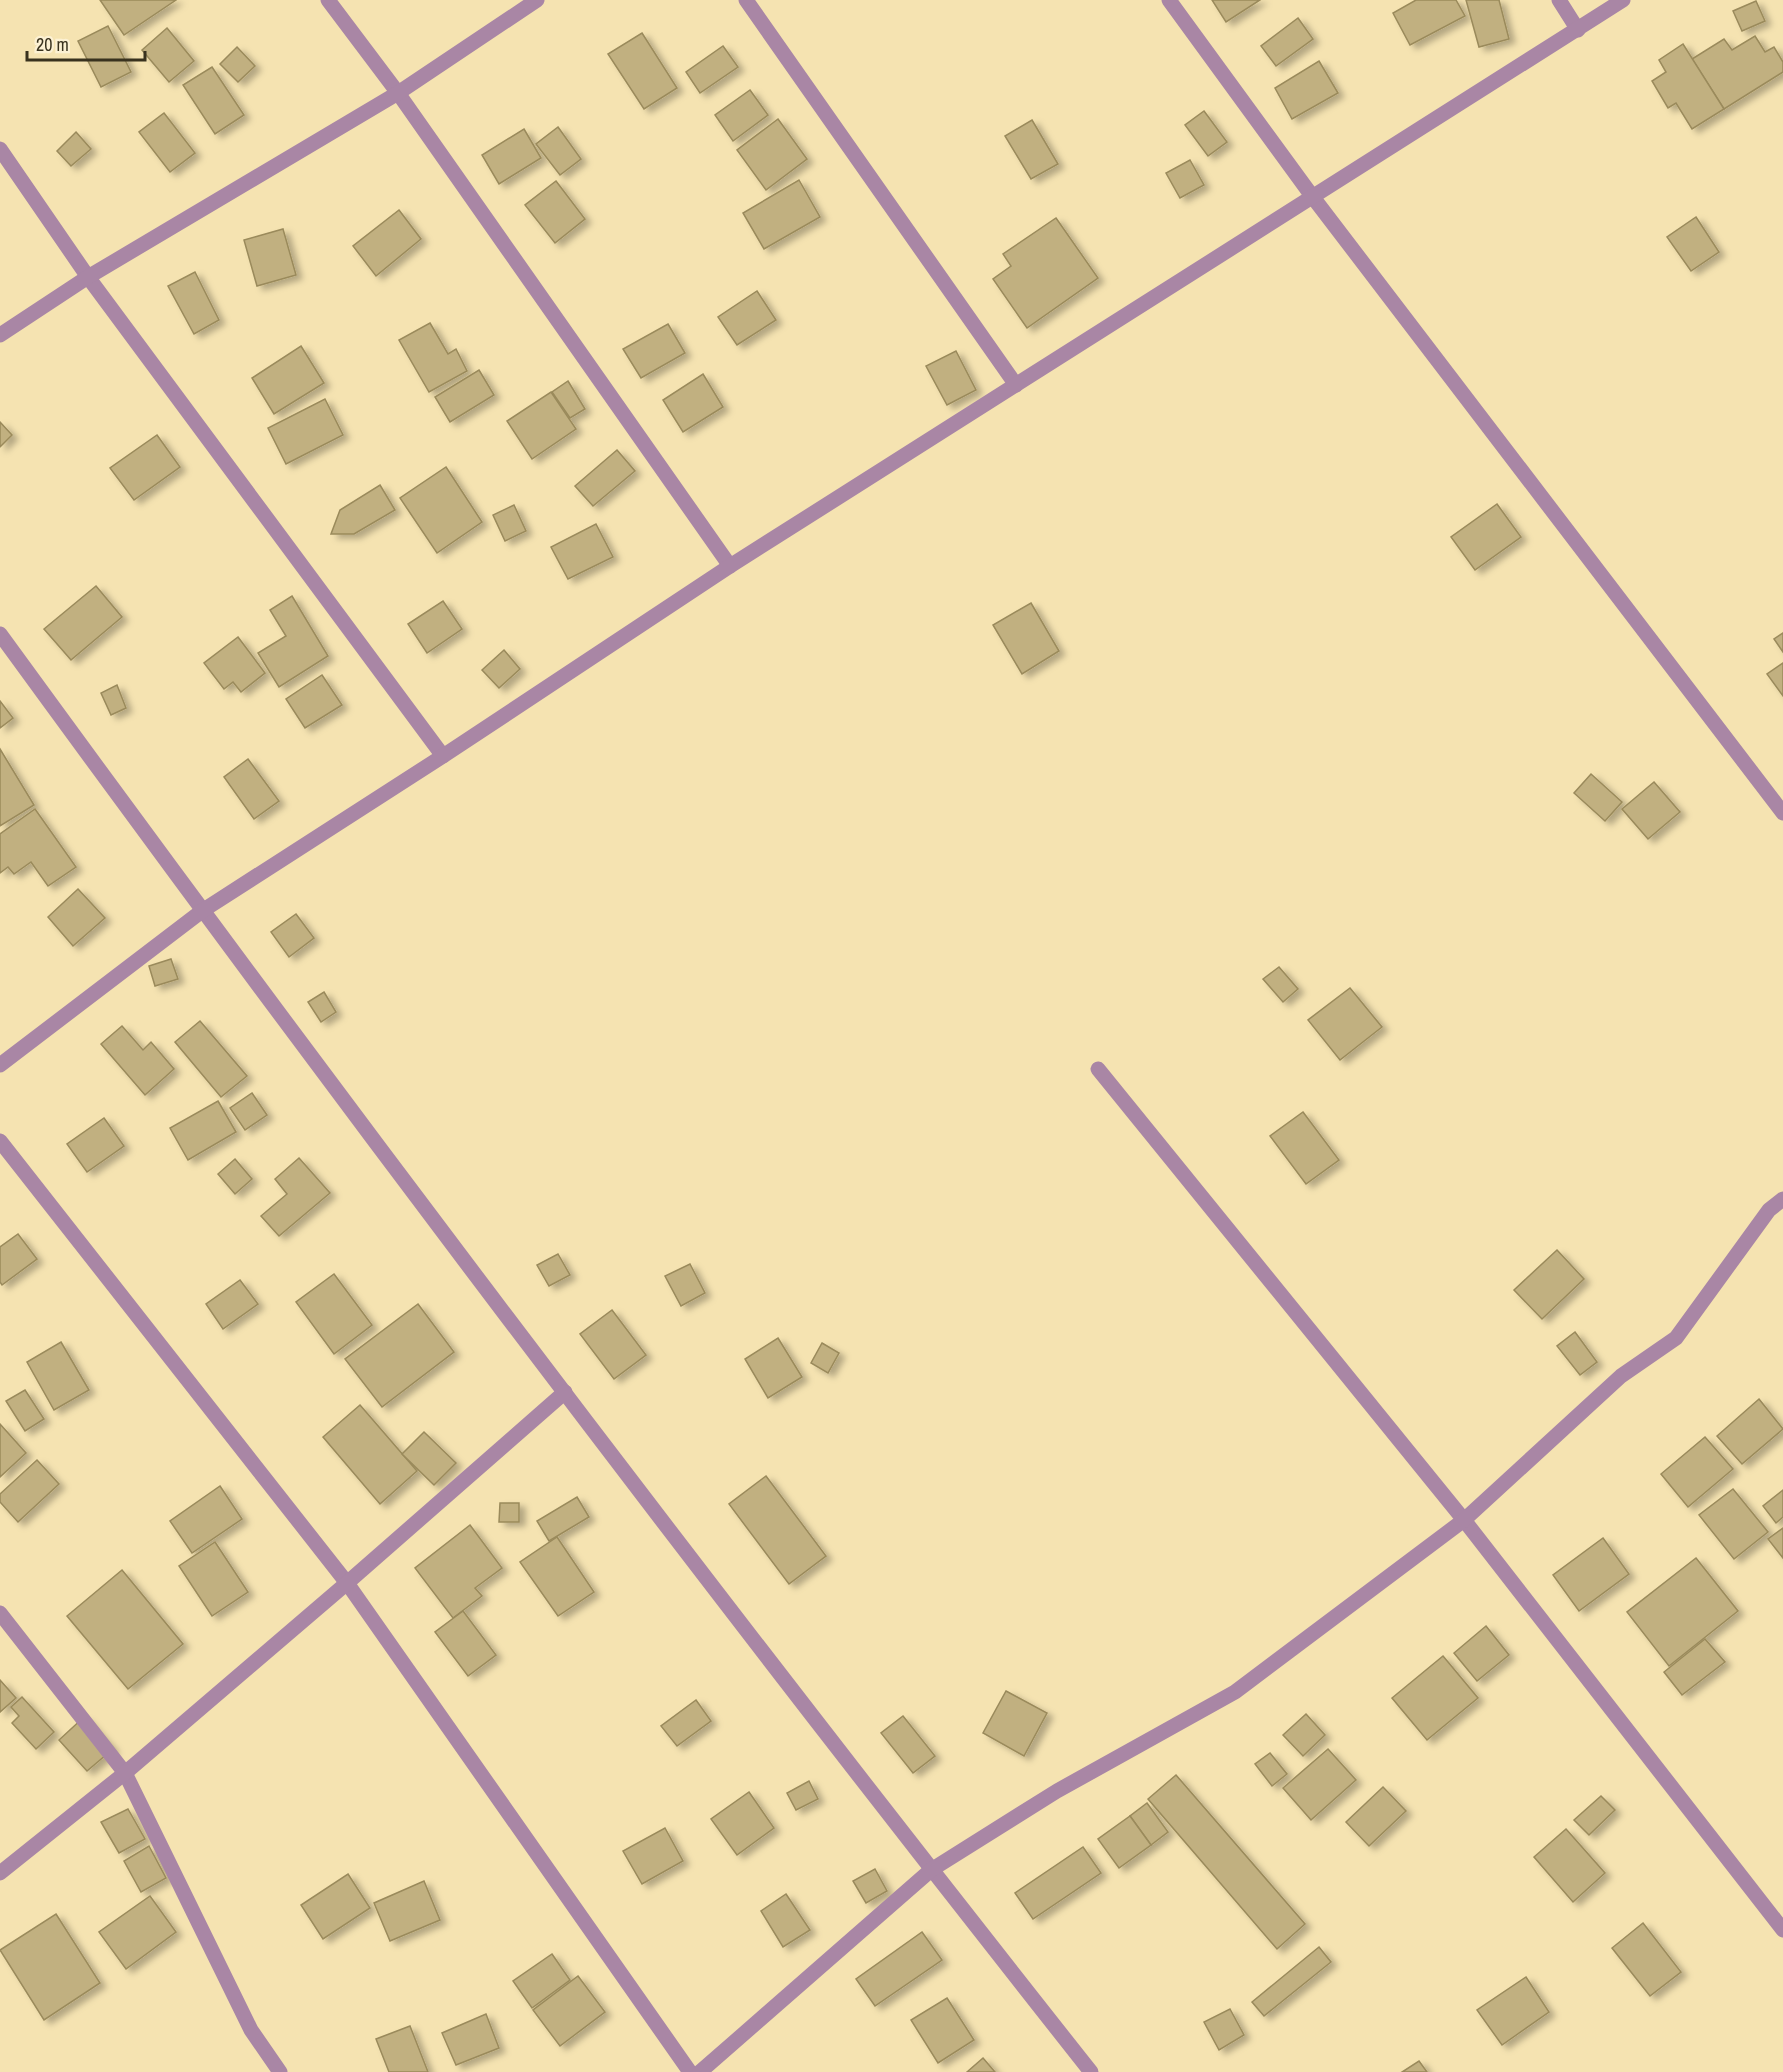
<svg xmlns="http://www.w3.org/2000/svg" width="1783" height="2072" font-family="'Archivo Narrow',sans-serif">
	<defs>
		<filter id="shadow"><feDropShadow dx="6" dy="4" stdDeviation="3" flood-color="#0004"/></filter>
	</defs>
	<rect width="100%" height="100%" fill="#f5e3b1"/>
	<!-- building -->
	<g fill="#c1b080" stroke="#9a8a5b" stroke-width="1.5" filter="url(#shadow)">
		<path d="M100 0H176L124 35Z"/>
		<path d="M1212 0H1260L1226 22Z"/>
		<path d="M1416 0H1456L1465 16 1410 45 1393 13Z"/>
		<path d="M1466 0H1499L1509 39 1479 47Z"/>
		<path d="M1756 1 1765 21 1742 31 1733 11Z"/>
		<path d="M1298 18 1313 39 1276 66 1261 46Z"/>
		<path d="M108 26 131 72 101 87 78 41Z"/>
		<path d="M167 28 194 61 169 82 142 50Z"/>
		<path d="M642 33 677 88 644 109 608 54Z"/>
		<path d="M1755 36 1765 52 1774 47 1783 62V72L1724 109 1692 59 1724 39 1732 50Z"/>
		<path d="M1683 44 1724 109 1692 129 1676 103 1668 108 1652 81 1666 72 1659 60Z"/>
		<path d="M723 46 738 67 700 93 686 72Z"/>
		<path d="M237 47 255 66 238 82 220 64Z"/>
		<path d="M1319 61 1338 93 1292 119 1275 88Z"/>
		<path d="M212 67 244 115 215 134 183 85Z"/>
		<path d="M750 90 768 115 733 141 715 115Z"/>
		<path d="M1204 111 1227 142 1208 156 1185 125Z"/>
		<path d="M164 113 195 153 170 172 139 132Z"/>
		<path d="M778 119 807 159 766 190 737 150Z"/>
		<path d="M1032 120 1058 164 1031 179 1005 136Z"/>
		<path d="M558 127 581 159 560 175 536 144Z"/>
		<path d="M524 129 541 158 499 184 482 155Z"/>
		<path d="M76 132 91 149 71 166 57 151Z"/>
		<path d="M1190 160 1204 185 1180 198 1166 173Z"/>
		<path d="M799 180 820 217 764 249 743 213Z"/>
		<path d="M556 181 585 219 555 243 525 205Z"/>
		<path d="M399 210 421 239 376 276 353 246Z"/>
		<path d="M1696 217 1719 252 1691 271 1667 237Z"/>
		<path d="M1056 218 1098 278 1027 328 993 279 1011 266 1003 254Z"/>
		<path d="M283 229 296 275 257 286 244 240Z"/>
		<path d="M195 272 219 320 194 334 168 286Z"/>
		<path d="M757 291 776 320 737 345 718 317Z"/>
		<path d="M430 323 448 354 456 349 467 371 429 392 399 340Z"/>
		<path d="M668 324 685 353 641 378 623 349Z"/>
		<path d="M301 346 324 383 274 414 252 378Z"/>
		<path d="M956 351 976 390 947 405 926 366Z"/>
		<path d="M479 370 494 395 450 422 435 397Z"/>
		<path d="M703 374 723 407 683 432 663 400Z"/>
		<path d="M568 381 585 409 570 418 552 392Z"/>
		<path d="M551 392 576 429 532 459 507 421Z"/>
		<path d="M325 399 343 435 286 464 268 428Z"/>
		<path d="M0 422 12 435 0 447Z"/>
		<path d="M157 435 180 467 134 500 110 468Z"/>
		<path d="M617 450 635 471 593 506 575 486Z"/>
		<path d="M446 467 482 522 437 553 400 498Z"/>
		<path d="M380 485 395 510 354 534H331L340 510Z"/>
		<path d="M1497 504 1521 537 1475 570 1451 537Z"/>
		<path d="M514 505 526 531 505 541 493 515Z"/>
		<path d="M596 524 613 557 568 579 551 547Z"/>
		<path d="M96 586 122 617 71 660 44 629Z"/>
		<path d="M292 596 328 656 279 687 258 653 286 636 270 610Z"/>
		<path d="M443 601 462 629 427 653 408 624Z"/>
		<path d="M1031 603 1059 651 1022 674 993 625Z"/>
		<path d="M1783 633V652L1774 639Z"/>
		<path d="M238 637 265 673 241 692 233 682 224 689 204 663Z"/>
		<path d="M504 650 520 669 499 688 482 670Z"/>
		<path d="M1783 663V696L1767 674Z"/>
		<path d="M322 675 342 705 305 728 286 699Z"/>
		<path d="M117 685 126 708 111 715 101 693Z"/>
		<path d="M0 701 13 718 0 728Z"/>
		<path d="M0 749 34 805 0 826Z"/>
		<path d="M248 759 279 801 254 819 224 777Z"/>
		<path d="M1591 774 1622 802 1605 821 1574 793Z"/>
		<path d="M1654 782 1680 812 1648 839 1622 809Z"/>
		<path d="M35 809 76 867 48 886 31 862 14 874 8 867 0 873V834Z"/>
		<path d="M78 889 105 918 73 946 48 917Z"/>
		<path d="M296 914 314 938 289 957 271 932Z"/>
		<path d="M171 959 178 979 155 986 149 966Z"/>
		<path d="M1279 967 1298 989 1283 1002 1263 979Z"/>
		<path d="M1350 988 1382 1027 1340 1060 1308 1020Z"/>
		<path d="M324 992 336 1012 321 1022 308 1002Z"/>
		<path d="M200 1021 247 1076 221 1097 175 1042Z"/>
		<path d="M122 1026 143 1050 151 1042 174 1069 145 1095 101 1044Z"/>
		<path d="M252 1093 267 1115 245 1130 230 1108Z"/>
		<path d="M218 1101 236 1132 188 1160 170 1128Z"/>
		<path d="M1303 1112 1339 1160 1306 1184 1270 1136Z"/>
		<path d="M104 1118 124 1146 87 1172 67 1144Z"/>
		<path d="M299 1158 330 1193 279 1236 261 1216 287 1194 275 1179Z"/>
		<path d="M235 1159 252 1179 235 1194 218 1174Z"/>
		<path d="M18 1234 37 1259 2 1285 0 1282V1247Z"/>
		<path d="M1557 1250 1584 1279 1542 1319 1514 1290Z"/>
		<path d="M558 1254 570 1275 549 1286 537 1265Z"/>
		<path d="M690 1264 705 1293 681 1306 665 1276Z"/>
		<path d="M334 1274 372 1325 334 1354 296 1302Z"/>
		<path d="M240 1280 258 1304 223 1329 206 1304Z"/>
		<path d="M418 1304 454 1352 382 1407 345 1359Z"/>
		<path d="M612 1310 646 1355 614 1379 580 1334Z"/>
		<path d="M1575 1332 1597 1362 1580 1375 1557 1346Z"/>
		<path d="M778 1338 802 1377 768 1398 745 1359Z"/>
		<path d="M61 1342 89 1390 54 1410 27 1362Z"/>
		<path d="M822 1343 839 1353 828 1373 811 1363Z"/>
		<path d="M25 1390 44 1419 25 1431 6 1401Z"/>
		<path d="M1759 1399 1783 1429 1742 1464 1717 1436Z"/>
		<path d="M360 1405 417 1471 380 1504 323 1437Z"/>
		<path d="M0 1424 26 1453 0 1477Z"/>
		<path d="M424 1432 456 1463 434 1485 402 1454Z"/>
		<path d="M1705 1437 1733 1469 1688 1507 1661 1474Z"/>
		<path d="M37 1460 59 1484 18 1522 0 1502V1494Z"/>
		<path d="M766 1476 826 1556 789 1584 729 1504Z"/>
		<path d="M220 1486 242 1519 192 1553 170 1521Z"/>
		<path d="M1733 1489 1768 1532 1734 1559 1699 1515Z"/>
		<path d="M1783 1490V1517L1776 1523 1763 1506Z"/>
		<path d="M577 1497 589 1517 549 1541 537 1521Z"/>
		<path d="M500 1503H519V1522H499Z"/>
		<path d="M470 1525 502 1568 475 1588 482 1596 453 1618 415 1568Z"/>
		<path d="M1783 1528V1558L1768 1539Z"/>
		<path d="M557 1537 594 1592 558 1616 520 1562Z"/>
		<path d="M1603 1538 1629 1574 1579 1611 1553 1575Z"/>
		<path d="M215 1542 248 1592 212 1616 179 1566Z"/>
		<path d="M1696 1558 1738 1611 1669 1666 1627 1612Z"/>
		<path d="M122 1570 183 1644 128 1689 67 1616Z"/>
		<path d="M463 1611 496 1655 468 1676 435 1632Z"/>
		<path d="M1486 1626 1509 1655 1477 1681 1454 1653Z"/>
		<path d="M1705 1639 1725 1662 1682 1695 1664 1672Z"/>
		<path d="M1443 1656 1478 1698 1427 1740 1392 1698Z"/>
		<path d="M0 1680 16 1698 0 1712Z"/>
		<path d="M1006 1691 1047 1713 1024 1756 983 1733Z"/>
		<path d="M22 1697 54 1732 36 1749 12 1723 19 1716 11 1707Z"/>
		<path d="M696 1700 711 1721 677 1746 661 1726Z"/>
		<path d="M1306 1714 1325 1735 1303 1756 1283 1735Z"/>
		<path d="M903 1716 935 1756 913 1773 881 1733Z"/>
		<path d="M84 1717 113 1749 87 1771 59 1740Z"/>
		<path d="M1328 1749 1356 1780 1311 1820 1283 1788Z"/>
		<path d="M1270 1753 1287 1774 1272 1786 1255 1764Z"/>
		<path d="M1176 1775 1305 1924 1277 1949 1148 1799Z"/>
		<path d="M809 1781 818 1799 796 1810 787 1793Z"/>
		<path d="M1383 1787 1406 1811 1369 1846 1346 1822Z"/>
		<path d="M749 1792 774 1828 737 1855 711 1819Z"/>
		<path d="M1601 1796 1615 1810 1589 1835 1574 1820Z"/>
		<path d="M1147 1803 1168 1832 1151 1845 1130 1816Z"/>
		<path d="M128 1809 145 1839 119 1853 101 1822Z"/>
		<path d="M1130 1816 1151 1845 1119 1868 1098 1839Z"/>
		<path d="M665 1828 683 1861 642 1884 623 1851Z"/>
		<path d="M1566 1829 1605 1873 1573 1902 1534 1857Z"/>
		<path d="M149 1846 166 1878 141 1892 124 1861Z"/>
		<path d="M1083 1847 1101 1873 1033 1919 1015 1893Z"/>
		<path d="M875 1869 887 1891 866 1903 853 1881Z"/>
		<path d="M348 1874 370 1908 323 1939 301 1905Z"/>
		<path d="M424 1881 440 1920 390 1941 374 1903Z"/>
		<path d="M786 1894 810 1930 783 1947 761 1911Z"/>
		<path d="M150 1896 176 1932 126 1969 99 1932Z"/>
		<path d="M56 1914 100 1983 44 2020 0 1950Z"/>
		<path d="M1643 1923 1681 1972 1650 1996 1612 1948Z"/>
		<path d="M922 1932 942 1960 875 2006 856 1979Z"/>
		<path d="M1319 1947 1331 1962 1264 2016 1252 2002Z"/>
		<path d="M552 1954 570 1980 532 2008 513 1981Z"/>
		<path d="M578 1976 605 2012 560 2046 533 2010Z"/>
		<path d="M1526 1977 1549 2012 1502 2045 1477 2010Z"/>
		<path d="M947 1998 974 2040 938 2063 911 2020Z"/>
		<path d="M1230 2009 1244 2035 1219 2050 1204 2022Z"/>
		<path d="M486 2014 499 2048 456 2065 442 2033Z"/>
		<path d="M410 2026 428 2072H389L376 2039Z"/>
		<path d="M983 2058 995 2072H967Z"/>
		<path d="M1419 2061 1427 2072H1402Z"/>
	</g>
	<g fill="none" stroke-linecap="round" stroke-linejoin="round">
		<!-- minor -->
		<g stroke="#a986a5" stroke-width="15">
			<path d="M328 0 398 93 730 566"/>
			<path d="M746 0 1016 385"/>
			<path d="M1169 0 1312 196 1783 813"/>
			<path d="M1559 0 1578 30"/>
			<path d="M0 149 88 277 443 756"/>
			<path d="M0 335 88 277 398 93 537 0"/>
			<path d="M0 634C354 1120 718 1600 1091 2072"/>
			<path d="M0 1065 202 911 443 756 730 566 1623 0"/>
			<path d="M1098 1069 1464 1520 1783 1930"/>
			<path d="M0 1141 347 1583 690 2072"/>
			<path d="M0 1613 125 1773 251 2030 280 2072"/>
			<path d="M0 1873 125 1773 347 1583 565 1392"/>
			<path d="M700 2072 931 1870 1057 1791 1235 1692 1464 1520 1621 1376 1676 1338 1769 1210 1783 1199"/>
		</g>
	</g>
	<!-- scale -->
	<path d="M27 51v9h118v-9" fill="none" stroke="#39321e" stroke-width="3"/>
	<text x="36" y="51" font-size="18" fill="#39321e" stroke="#fcf1d3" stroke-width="4.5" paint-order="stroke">20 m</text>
</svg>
